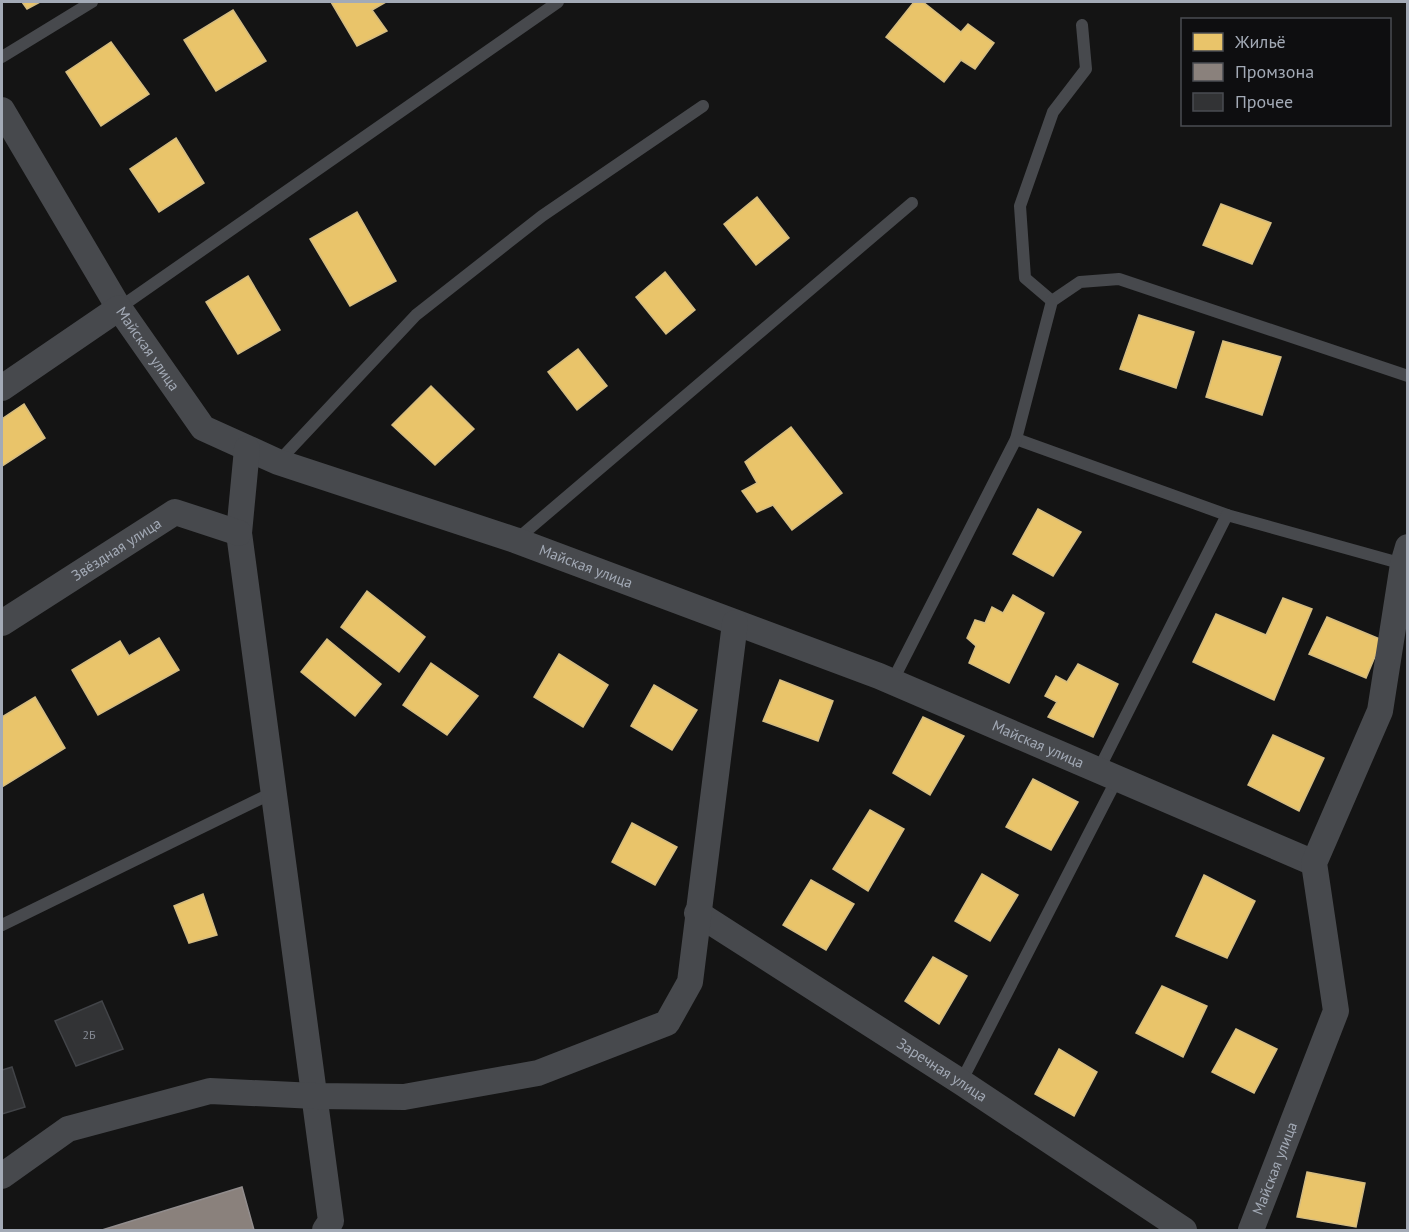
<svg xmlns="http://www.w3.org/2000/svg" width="1409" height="1232" font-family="'PT Sans',sans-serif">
	<rect width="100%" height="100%" fill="#141414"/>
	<!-- homes -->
	<g fill="#e9c46a" stroke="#d4bc81" stroke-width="1.5">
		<path d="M22 2H40L27 9Z"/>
		<path d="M331 2H386L372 10 387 31 357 46Z"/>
		<path d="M914 2H923L961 32 968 24 994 43 975 69 961 60 944 82 886 37Z"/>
		<path d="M233 10 266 61 216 91 184 40Z"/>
		<path d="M111 42 149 94 101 126 66 72Z"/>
		<path d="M176 138 204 183 159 212 130 169Z"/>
		<path d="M757 197 789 238 756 265 724 224Z"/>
		<path d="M1221 204 1271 223 1252 264 1203 245Z"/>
		<path d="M357 212 396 281 350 306 310 239Z"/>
		<path d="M665 272 695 310 666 334 636 297Z"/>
		<path d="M248 276 280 330 238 354 206 302Z"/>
		<path d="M1139 315 1194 332 1176 388 1120 369Z"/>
		<path d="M1223 341 1281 357 1262 415 1206 397Z"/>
		<path d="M578 349 607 386 577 410 548 372Z"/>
		<path d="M431 386 474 429 435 465 392 425Z"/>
		<path d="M24 404 45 438 2 466V419Z"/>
		<path d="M791 427 842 493 792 530 773 505 757 512 742 491 757 483 745 462Z"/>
		<path d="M1038 509 1081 532 1053 576 1013 554Z"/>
		<path d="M367 591 425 637 399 672 341 627Z"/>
		<path d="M1013 595 1044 613 1009 683 969 663 976 646 967 638 975 620 985 623 992 607 1003 613Z"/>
		<path d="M1283 598 1312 609 1274 700 1193 662 1216 614 1266 635Z"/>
		<path d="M1327 617 1382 640 1366 678 1309 654Z"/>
		<path d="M159 638 179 670 98 715 72 670 120 641 129 656Z"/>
		<path d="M327 639 381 684 355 716 301 672Z"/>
		<path d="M559 654 608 685 583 727 534 697Z"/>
		<path d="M431 663 478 696 447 735 403 705Z"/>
		<path d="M1078 664 1118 684 1093 737 1048 717 1057 702 1045 696 1056 676 1067 682Z"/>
		<path d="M780 680 833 701 818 741 763 721Z"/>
		<path d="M654 685 697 710 672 750 631 726Z"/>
		<path d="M35 697 65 748 2 787V717Z"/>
		<path d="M923 717 964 736 930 795 893 773Z"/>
		<path d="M1273 735 1324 758 1299 811 1248 785Z"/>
		<path d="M1033 779 1078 802 1051 850 1006 827Z"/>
		<path d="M870 810 904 829 868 891 833 869Z"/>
		<path d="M632 823 677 847 655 885 612 862Z"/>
		<path d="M982 874 1018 895 990 941 955 921Z"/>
		<path d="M1204 875 1255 901 1227 958 1176 936Z"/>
		<path d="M811 880 854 904 826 950 783 925Z"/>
		<path d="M203 894 217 935 189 943 174 906Z"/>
		<path d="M933 957 967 976 939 1024 905 1001Z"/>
		<path d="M1162 986 1207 1006 1183 1057 1136 1033Z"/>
		<path d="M1236 1029 1277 1049 1254 1093 1212 1072Z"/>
		<path d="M1059 1049 1097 1072 1074 1116 1035 1094Z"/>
		<path d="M1307 1172 1365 1183 1356 1227 1297 1217Z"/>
	</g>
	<!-- industry -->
	<path fill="#8a817c" stroke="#928d8d" stroke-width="1.5" d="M242 1187 254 1230H102Z"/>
	<!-- building -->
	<g fill="#323335" stroke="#424448" stroke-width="1.5">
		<path d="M102 1001 123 1049 76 1066 55 1021Z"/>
		<path d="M12 1067 25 1107 2 1114V1070Z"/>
	</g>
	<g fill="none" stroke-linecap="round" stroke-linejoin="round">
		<!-- lane -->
		<g stroke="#47494d" stroke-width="12">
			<path d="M2 57 92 2"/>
			<path d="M1052 301 1025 278 1020 206 1053 112 1086 69 1082 25"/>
			<path d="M119 308 558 2"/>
			<path d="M1016 439 1227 515"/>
			<path d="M278 462 416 315 542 216 703 106"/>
			<path d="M516 540 912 203"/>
			<path d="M892 682 1016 439 1052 301 1080 282 1119 279 1408 376"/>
			<path d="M1098 771 1227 515 1403 564"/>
			<path d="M2 925 274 792"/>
			<path d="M961 1082 1117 779"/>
		</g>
		<!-- street -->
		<g stroke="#47494d" stroke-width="26">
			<path id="s1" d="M2 110 119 308 203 428 278 462 515 540 879 676 1314 863"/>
			<path d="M2 388 119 308"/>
			<path d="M247 449 239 533 331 1221 325 1230"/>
			<path id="s2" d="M2 623 175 512 239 533"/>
			<path id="s3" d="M697 913 961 1082 1184 1230"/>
			<path d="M2 1176 68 1129 210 1091 315 1096 404 1097 538 1073 667 1023 690 982 735 623"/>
			<path id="s4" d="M1251 1230 1336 1011 1314 863 1380 711 1403 564 1408 547"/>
		</g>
	</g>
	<g text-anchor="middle" stroke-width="6" stroke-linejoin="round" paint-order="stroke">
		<!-- number labels -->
		<g font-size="12" fill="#878c96">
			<text x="89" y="1039">2Б</text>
		</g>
		<!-- street labels -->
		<g font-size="15" fill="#a3aab6" stroke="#0e0e10">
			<text dy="5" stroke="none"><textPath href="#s1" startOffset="280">Майская улица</textPath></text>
			<text dy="5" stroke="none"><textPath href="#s2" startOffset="136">Звёздная улица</textPath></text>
			<text dy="5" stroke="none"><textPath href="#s1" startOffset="784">Майская улица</textPath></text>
			<text dy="5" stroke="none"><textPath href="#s1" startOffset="1270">Майская улица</textPath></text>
			<text dy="5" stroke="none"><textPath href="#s3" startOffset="291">Заречная улица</textPath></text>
			<text dy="5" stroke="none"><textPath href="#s4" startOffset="66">Майская улица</textPath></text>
		</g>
	</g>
	<!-- border -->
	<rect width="1409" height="1232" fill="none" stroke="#a3aab6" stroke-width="6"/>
	<!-- legend -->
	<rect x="1181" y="18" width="210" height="108" fill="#0e0e10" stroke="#4a4c52" stroke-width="1.5"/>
	<rect x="1193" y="33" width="30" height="18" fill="#e9c46a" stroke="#4a4c52" stroke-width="1.5"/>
	<text x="1235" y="48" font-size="18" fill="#a3aab6">Жильё</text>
	<rect x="1193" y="63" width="30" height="18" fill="#8a817c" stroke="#4a4c52" stroke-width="1.5"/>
	<text x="1235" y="78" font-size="18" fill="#a3aab6">Промзона</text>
	<rect x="1193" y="93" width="30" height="18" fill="#323335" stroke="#4a4c52" stroke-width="1.5"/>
	<text x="1235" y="108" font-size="18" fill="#a3aab6">Прочее</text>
</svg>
